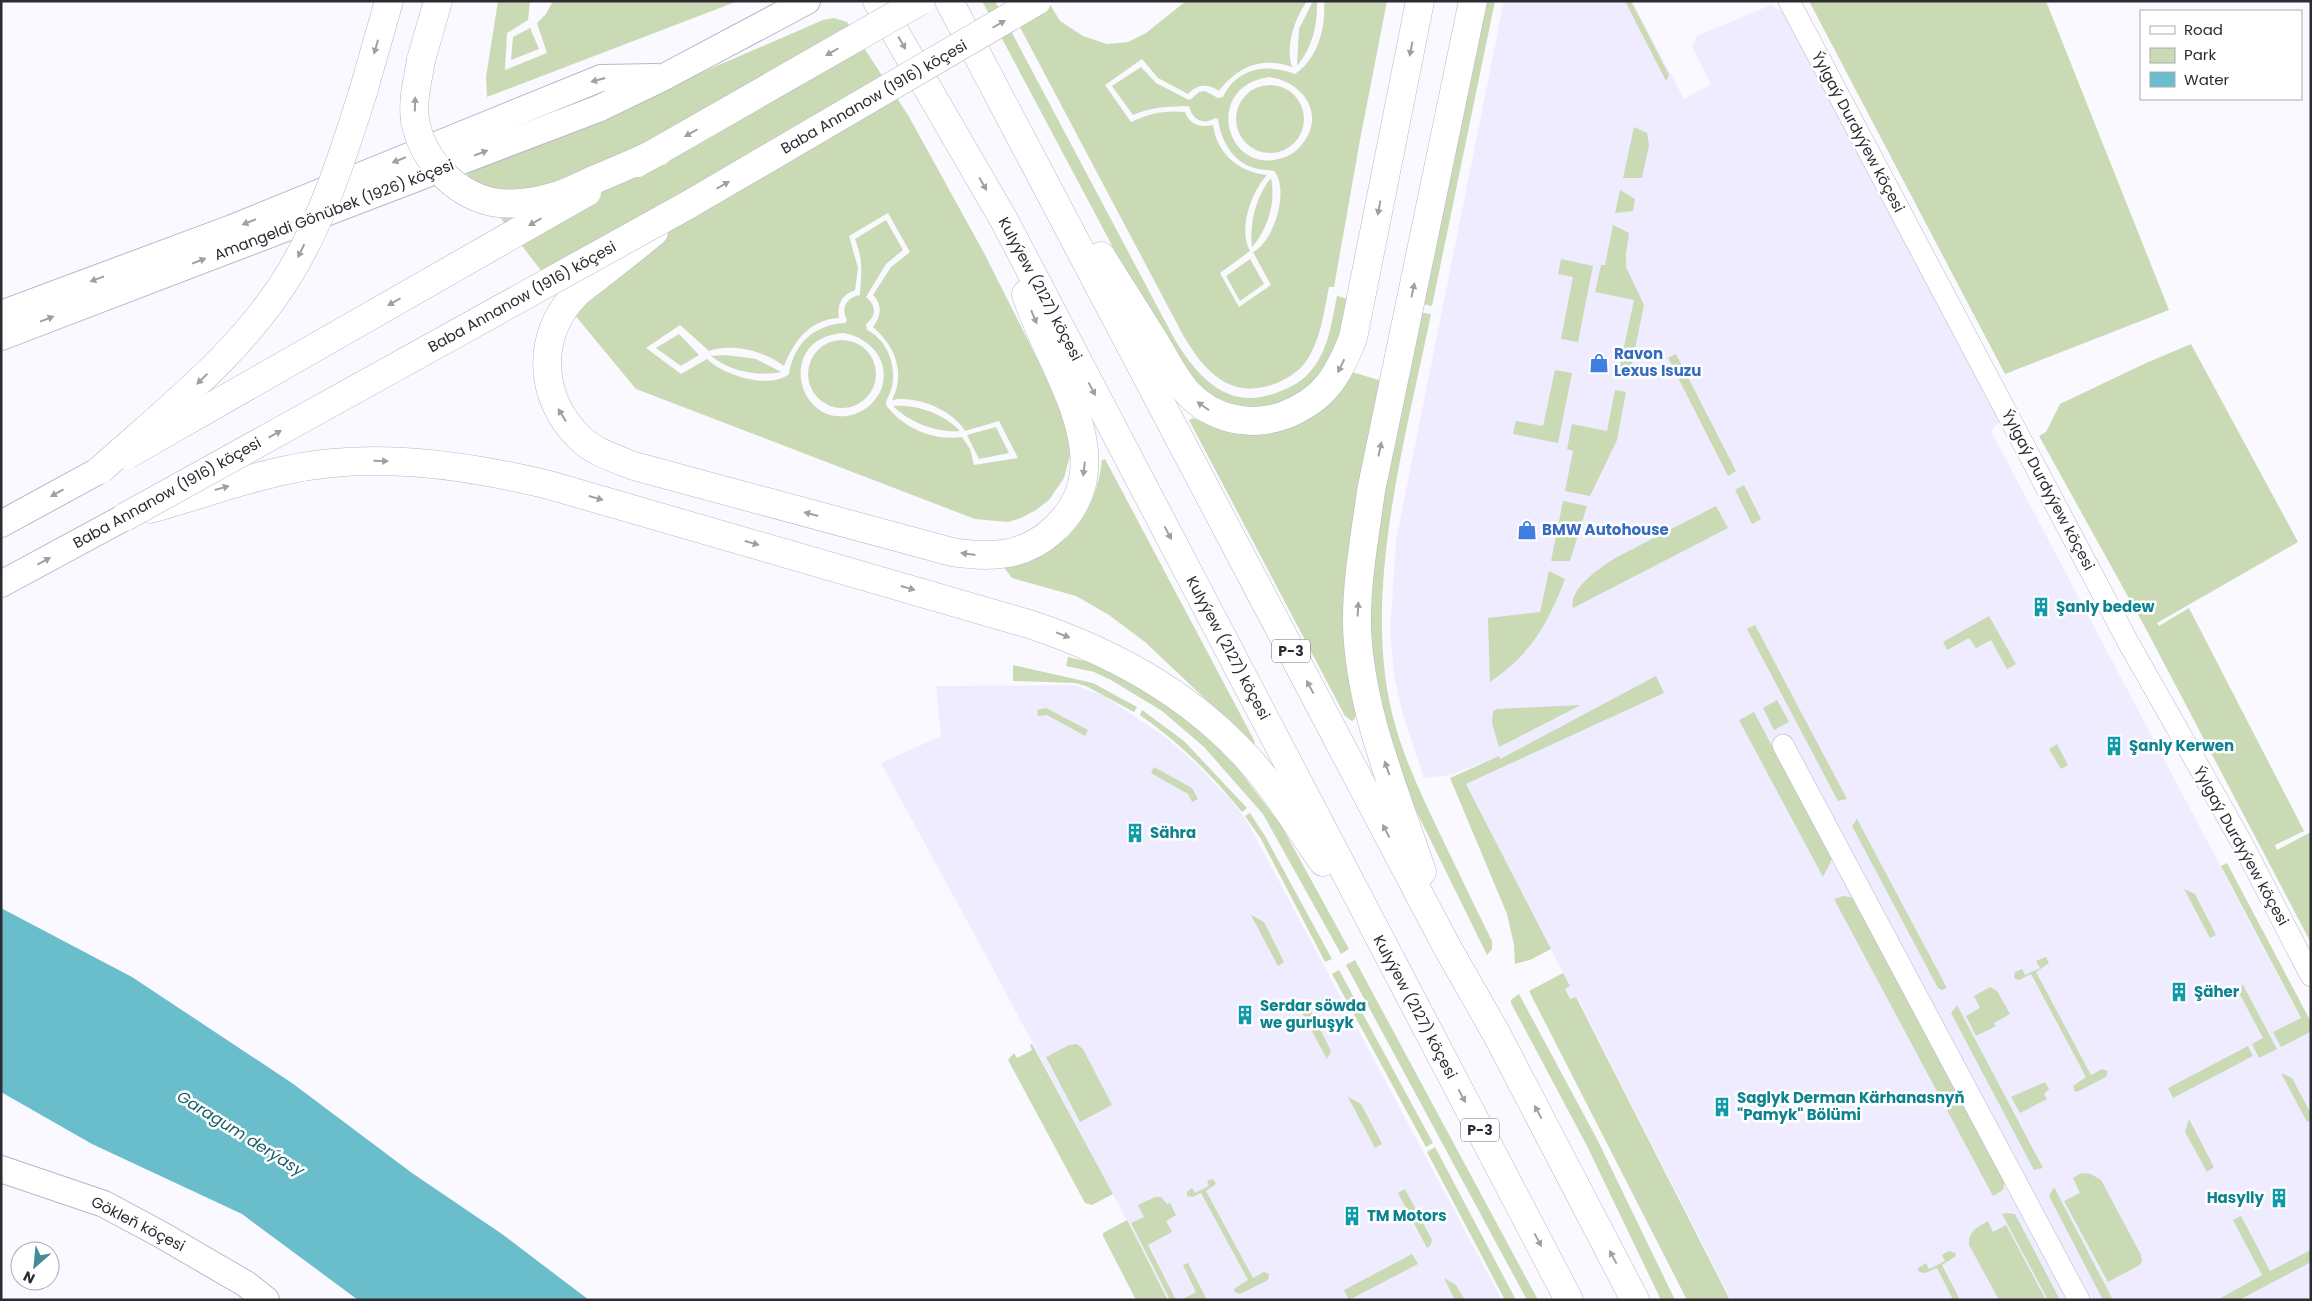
<svg xmlns="http://www.w3.org/2000/svg" width="2312" height="1301" font-family="Poppins,sans-serif">
	<rect width="100%" height="100%" fill="#faf9ff"/>
	<!-- built -->
	<g fill="#f0ecff">
		<path d="M1504 1H1632L1684 99 1711 84 1692 46 1697 36 1771 5 1786 14 2001 420 1991 431 2311 1038V1300H1731L1577 997 1570 999 1565 989 1570 986 1466 784 1502 768 1499 756 1451 775 1424 778 1402 712 1394 675 1390 633 1396 541Z"/>
		<path d="M1075 685 1104 696 1164 736 1193 761 1230 799 1248 823 1502 1300H1169L990 963 881 763 941 736 936 686Z"/>
	</g>
	<!-- green -->
	<g fill="#c9dab4" fill-rule="evenodd">
		<path d="M498 1H530L528 20 507 33 505 70 547 53 537 23 546 14 553 1H738L487 97 486 77Z"/>
		<path d="M982 1H995L1175 340C1198 377 1227 411 1276 393 1290 388 1304 381 1313 368 1329 348 1332 320 1337 296L1348 299 1336 345 1322 377 1291 400 1259 408H1233L1200 390 1165 345Z"/>
		<path d="M1006 1H1048L1060 21 1083 36 1107 44 1128 42 1146 33 1186 1H1307C1295 18 1285 46 1292 67 1262 56 1237 67 1219 91 1209 84 1198 83 1188 94L1158 78 1142 59 1105 85 1131 122C1150 113 1164 110 1185 112 1190 125 1200 128 1213 125 1217 154 1239 172 1267 175 1251 192 1238 230 1250 251L1220 273 1239 307 1271 285 1253 252C1274 242 1290 189 1274 171 1269 170 1264 170 1258 169 1234 164 1221 142 1218 119L1215 118C1203 126 1192 119 1189 106 1166 107 1155 106 1133 115L1112 86 1141 67 1156 83 1185 98 1190 100 1199 92 1205 91 1218 98 1223 97C1237 68 1267 63 1295 74 1318 59 1326 27 1324 1H1387L1360 140 1334 287H1329C1324 311 1321 339 1307 360 1300 371 1288 378 1277 383 1230 402 1203 370 1182 333ZM1269 77C1302 81 1326 113 1303 143 1296 153 1286 158 1274 160 1223 167 1206 86 1269 77Z"/>
		<path d="M1313 1H1317C1318 25 1312 48 1297 66L1299 29Z"/>
		<path d="M1481 1H1495L1432 306 1419 303Z"/>
		<path d="M1625 1H1631L1669 75 1666 81Z"/>
		<path d="M1809 1H2046L2169 310 2005 374Z"/>
		<path d="M834 18 847 22 908 115 984 253 1057 398 1072 448 1064 478 1049 500 1036 510 1021 518 1008 522 975 519 636 389 578 319 467 174 823 20ZM888 213 910 252 891 267 873 295C883 305 881 317 873 327 895 346 906 372 892 400 916 395 953 410 965 431L999 421 1018 458 974 465 970 449 962 437C933 441 903 428 886 405 886 399 889 396 891 390 898 369 888 340 867 330L866 324C877 316 876 305 866 297L886 264 903 250 886 220 855 239C864 263 861 271 860 295 847 297 840 308 847 320L845 323C814 325 794 343 789 374 769 390 723 375 707 359L681 374 646 348 680 325 709 351C732 343 764 351 784 366 795 340 809 320 839 318 837 305 841 295 855 290L858 268 849 236ZM844 333C871 338 893 363 880 392 874 403 866 410 855 414 797 432 774 337 844 333Z"/>
		<path d="M530 28 539 49 511 60 513 37Z"/>
		<circle cx="1270" cy="119" r="34"/>
		<path d="M1634 127 1647 133 1649 145 1642 178H1623Z"/>
		<path d="M1271 178C1276 202 1268 229 1252 247 1249 224 1256 196 1271 178Z"/>
		<path d="M1620 190 1635 199 1633 211 1615 213Z"/>
		<path d="M1613 225 1629 233 1626 253V267L1644 305 1629 378 1618 375 1634 300 1595 292 1601 265H1605Z"/>
		<path d="M1250 259 1264 284 1240 301 1226 276Z"/>
		<path d="M1561 259 1593 266 1578 342 1561 339 1573 277 1558 274Z"/>
		<path d="M1418 312 1431 314C1406 438 1362 589 1392 713 1402 755 1421 794 1439 832 1457 869 1474 905 1492 941V949L1487 955 1401 780 1373 681 1369 597 1374 544Z"/>
		<path d="M679 334 699 355 681 366 656 348Z"/>
		<circle cx="842" cy="374" r="34"/>
		<path d="M2191 344 2298 542 2157 623 2159 626 2189 608 2304 831 2275 845 2277 850 2311 832V943L2146 629 2039 436 2046 432 2060 404 2146 363Z"/>
		<path d="M1676 354 1736 471 1728 476 1668 358Z"/>
		<path d="M726 355 756 359 781 372C757 377 730 371 711 356Z"/>
		<path d="M1555 370 1572 373 1558 443 1513 434 1516 421 1543 426Z"/>
		<path d="M1352 372 1382 381 1348 676 1356 715 1354 720 1352 721 1345 716 1189 420 1193 418C1204 422 1214 429 1225 431 1261 439 1300 431 1327 406 1337 397 1344 384 1352 372Z"/>
		<path d="M1615 390 1626 392 1617 440 1590 496 1565 491 1573 451 1567 449 1572 424 1607 431Z"/>
		<path d="M893 406C917 404 944 414 960 431 937 433 910 423 893 406Z"/>
		<path d="M996 427 1009 453 979 459 967 435Z"/>
		<path d="M1105 459 1254 740 1255 744H1253L1145 642 1109 615 1076 596 1012 578 1003 566C1017 561 1033 558 1047 551 1081 535 1098 496 1102 460Z"/>
		<path d="M1744 485 1761 519 1752 524 1735 490Z"/>
		<path d="M1563 501 1587 506 1570 561H1551Z"/>
		<path d="M1716 506 1728 528 1573 608C1568 588 1602 567 1615 558Z"/>
		<path d="M1549 571 1565 579C1548 624 1531 654 1490 682L1488 618 1540 612Z"/>
		<path d="M1989 616 2016 664 2007 669 1991 640 1976 648 1969 638 1947 650 1943 642Z"/>
		<path d="M1755 625 1847 799 1838 801 1747 629Z"/>
		<path d="M1068 657 1097 664 1152 694 1196 726 1232 761 1281 825 1349 949 1341 954 1263 814 1204 747 1162 711 1111 680 1094 672 1066 666Z"/>
		<path d="M1013 665 1093 683 1137 707 1134 712 1086 686 1075 683 1013 681Z"/>
		<path d="M1656 676 1664 693 1466 784 1551 949 1530 960 1515 964 1514 945 1507 914 1450 778 1499 756 1500 759Z"/>
		<path d="M1777 700 1789 722 1774 730 1763 708Z"/>
		<path d="M1580 705 1579 706 1499 747 1492 723 1493 711 1497 709Z"/>
		<path d="M1046 708 1088 730 1085 736 1047 715 1038 716 1037 710Z"/>
		<path d="M1142 710 1184 741 1247 808 1242 812C1212 775 1179 742 1140 715Z"/>
		<path d="M1754 712 1832 859 1823 877 1739 720Z"/>
		<path d="M2057 744 2068 765 2061 769 2049 749Z"/>
		<path d="M1154 767 1192 788 1198 799 1192 802 1188 794 1151 773Z"/>
		<path d="M1250 813 1265 836 1332 959 1325 962 1261 839 1245 816Z"/>
		<path d="M1857 819 1947 988 1942 990 1938 988 1852 826Z"/>
		<path d="M2227 863 2311 1022 2310 1032 2281 1047 2273 1032 2301 1018 2221 866Z"/>
		<path d="M2184 889 2195 894 2216 935 2210 938Z"/>
		<path d="M1844 896 1854 898 2005 1181 2003 1190 1993 1196 1834 899Z"/>
		<path d="M1251 915 1264 922 1284 962 1278 966Z"/>
		<path d="M2046 957 2049 963 2036 972 2091 1075 2102 1069 2108 1071 2106 1077 2079 1091 2075 1092 2073 1086 2086 1077 2031 974 2019 980 2014 978 2015 972 2022 969 2025 975 2040 968 2036 961Z"/>
		<path d="M1355 960 1538 1300H1527L1346 965Z"/>
		<path d="M1339 970 1433 1143 1426 1147 1332 974Z"/>
		<path d="M1563 973 1570 986 1565 989 1570 999 1576 997 1730 1300H1687L1529 991Z"/>
		<path d="M2243 985 2277 1049 2259 1058 2252 1044 2263 1038 2237 989Z"/>
		<path d="M1990 987 1997 991 2010 1014 1994 1023 1996 1026 1976 1036 1966 1016 1980 1008 1974 996Z"/>
		<path d="M1519 994 1598 1141 1675 1300H1661L1587 1146 1511 1003V1000Z"/>
		<path d="M1308 1005 1331 1051 1327 1059 1300 1009Z"/>
		<path d="M1957 1005 2043 1168 2034 1170 1951 1013Z"/>
		<path d="M1032 1044 1113 1194 1092 1205 1085 1203 1008 1060 1014 1053 1017 1058 1032 1050 1030 1045Z"/>
		<path d="M1077 1044 1083 1049 1112 1105 1080 1122 1046 1057 1069 1045Z"/>
		<path d="M2248 1046 2253 1056 2173 1098 2168 1088Z"/>
		<path d="M2281 1073 2292 1078 2311 1114V1120L2307 1122Z"/>
		<path d="M2045 1082 2049 1089 2044 1094 2047 1099 2020 1113 2011 1097Z"/>
		<path d="M1348 1097 1361 1104 1382 1144 1375 1148Z"/>
		<path d="M2189 1119 2214 1167 2207 1172 2185 1132Z"/>
		<path d="M1435 1147 1516 1300H1505L1427 1152Z"/>
		<path d="M2081 1173 2091 1174 2101 1180 2141 1255 2142 1262 2138 1266 2108 1282 2064 1201 2080 1193 2073 1178Z"/>
		<path d="M1213 1179 1216 1184 1206 1191 1253 1278 1264 1272 1269 1274 1268 1280 1240 1294 1235 1292 1234 1289 1248 1280 1201 1193 1193 1197 1187 1196V1192L1192 1188 1195 1193 1209 1186 1207 1181Z"/>
		<path d="M2054 1187 2113 1300H2103L2049 1196Z"/>
		<path d="M1405 1189 1432 1240 1430 1246 1427 1248 1398 1193Z"/>
		<path d="M1155 1197H1161L1167 1204 1170 1203 1176 1215 1166 1221 1172 1232 1148 1245 1176 1300H1170L1131 1223 1144 1217 1138 1205Z"/>
		<path d="M2007 1213 2015 1214 2060 1300H2048L2002 1214Z"/>
		<path d="M2241 1216 2270 1271 2311 1250V1262L2239 1300H2217L2262 1275 2233 1220Z"/>
		<path d="M1127 1220 1168 1300H1136L1103 1236V1233Z"/>
		<path d="M1988 1221 1993 1232 2006 1225 2046 1300H1999L1969 1245C1968 1231 1978 1227 1988 1221Z"/>
		<path d="M1949 1251 1955 1253 1956 1256 1942 1265 1960 1300H1953L1937 1268 1925 1273 1919 1272 1918 1268 1926 1263 1929 1269 1945 1261 1942 1255Z"/>
		<path d="M1412 1254 1418 1264 1349 1300 1344 1290Z"/>
		<path d="M1188 1263 1207 1300H1181L1196 1292 1183 1265Z"/>
		<path d="M1444 1278 1456 1285 1465 1300H1455Z"/>
	</g>
	<!-- water -->
	<path fill="#6abecc" d="M1 908 132 977 292 1083 412 1173 502 1234 589 1300H358L242 1214 92 1144 1 1092Z"/>
	<g fill="none" stroke-linecap="round" stroke-linejoin="round">
		<defs>
			<g id="minor">
				<path d="M1789 1 2128 642 2242 843 2311 976"/>
				<path d="M1783 745 2079 1300"/>
			</g>
			<g id="tertiary">
				<path d="M1 314 232 228 601 78 656 77"/>
				<path d="M1 337 600 108 664 77 807 1"/>
				<path d="M1 524 100 470"/>
				<path d="M1 584 125 517"/>
				<path d="M1 1169 104 1204 160 1234 246 1284 266 1300"/>
			</g>
			<g id="trunk">
				<path d="M877 1 1004 220 1569 1300"/>
				<path d="M949 1 1447 947 1496 1033 1635 1300"/>
				<path d="M421 60 438 1"/>
				<path d="M363 92 389 1"/>
				<path d="M654 232C636 247 618 261 600 275 593 281 583 287 576 294 535 336 539 399 580 438 594 452 616 459 634 466L952 552C989 558 1024 557 1052 531 1129 464 1048 367 1026 294"/>
				<path d="M1101 256C1118 283 1135 310 1152 337 1163 354 1173 376 1187 392 1212 419 1250 428 1285 415 1325 399 1338 376 1353 338L1420 1"/>
				<path d="M150 509C194 497 237 481 282 471 370 451 462 464 549 485L1029 624C1108 650 1181 689 1239 749 1272 782 1296 824 1323 862"/>
				<path d="M1422 872C1396 793 1360 712 1357 627 1356 582 1365 536 1371 491L1473 1"/>
			</g>
		</defs>
		<!-- minor casing -->
		<use href="#minor" stroke="#b9b6c5" stroke-width="22"/>
		<!-- tertiary casing -->
		<use href="#tertiary" stroke="#b9b6c5" stroke-width="28"/>
		<!-- trunk casing -->
		<use href="#trunk" stroke="#b9b6c5" stroke-width="29"/>
		<!-- minor -->
		<use href="#minor" stroke="#fff" stroke-width="21"/>
		<!-- tertiary -->
		<use href="#tertiary" stroke="#fff" stroke-width="26"/>
		<!-- trunk -->
		<use href="#trunk" stroke="#fff" stroke-width="28"/>
		<defs>
			<g id="primary-bridge">
				<path d="M637 163 920 1"/>
				<path d="M127 455 587 192"/>
				<path d="M125 517 688 205 1037 1"/>
			</g>
			<g id="trunk-bridge">
				<path d="M421 60C418 80 412 100 415 120 422 159 453 193 492 202 513 206 536 202 556 196 568 193 580 186 591 181 613 172 636 162 658 152"/>
				<path d="M100 470C169 408 246 349 293 268 325 213 344 152 363 92"/>
			</g>
		</defs>
		<!-- primary-bridge casing -->
		<use href="#primary-bridge" stroke="#b9b6c5" stroke-width="29" stroke-linecap="butt"/>
		<!-- trunk-bridge casing -->
		<use href="#trunk-bridge" stroke="#b9b6c5" stroke-width="29" stroke-linecap="butt"/>
		<!-- primary-bridge -->
		<use href="#primary-bridge" stroke="#fff" stroke-width="28"/>
		<!-- trunk-bridge -->
		<use href="#trunk-bridge" stroke="#fff" stroke-width="28"/>
	</g>
	<!-- one-way arrows -->
	<defs><path id="oneway-solid" d="M-6-.8H1V-3.2L6.5 0L1 3.2V.8H-6Z" transform="scale(1.25)"/></defs>
	<g fill="#a0a0a2">
		<use href="#oneway-solid" transform="translate(999 24) rotate(-30)"/>
		<use href="#oneway-solid" transform="translate(902 43) rotate(60)"/>
		<use href="#oneway-solid" transform="translate(376 47) rotate(106)"/>
		<use href="#oneway-solid" transform="translate(1411 49) rotate(101)"/>
		<use href="#oneway-solid" transform="translate(832 52) rotate(150)"/>
		<use href="#oneway-solid" transform="translate(598 80) rotate(165)"/>
		<use href="#oneway-solid" transform="translate(415 104) rotate(-89)"/>
		<use href="#oneway-solid" transform="translate(691 133) rotate(150)"/>
		<use href="#oneway-solid" transform="translate(481 153) rotate(-21)"/>
		<use href="#oneway-solid" transform="translate(399 160) rotate(158)"/>
		<use href="#oneway-solid" transform="translate(983 184) rotate(60)"/>
		<use href="#oneway-solid" transform="translate(723 185) rotate(-30)"/>
		<use href="#oneway-solid" transform="translate(1379 208) rotate(101)"/>
		<use href="#oneway-solid" transform="translate(249 222) rotate(158)"/>
		<use href="#oneway-solid" transform="translate(535 222) rotate(150)"/>
		<use href="#oneway-solid" transform="translate(301 251) rotate(116)"/>
		<use href="#oneway-solid" transform="translate(199 261) rotate(-21)"/>
		<use href="#oneway-solid" transform="translate(97 279) rotate(160)"/>
		<use href="#oneway-solid" transform="translate(1413 290) rotate(-78)"/>
		<use href="#oneway-solid" transform="translate(394 302) rotate(150)"/>
		<use href="#oneway-solid" transform="translate(1034 317) rotate(67)"/>
		<use href="#oneway-solid" transform="translate(47 319) rotate(-21)"/>
		<use href="#oneway-solid" transform="translate(1341 366) rotate(116)"/>
		<use href="#oneway-solid" transform="translate(202 379) rotate(136)"/>
		<use href="#oneway-solid" transform="translate(1092 389) rotate(62)"/>
		<use href="#oneway-solid" transform="translate(1203 406) rotate(-145)"/>
		<use href="#oneway-solid" transform="translate(562 415) rotate(-122)"/>
		<use href="#oneway-solid" transform="translate(275 434) rotate(-29)"/>
		<use href="#oneway-solid" transform="translate(1380 449) rotate(-78)"/>
		<use href="#oneway-solid" transform="translate(381 461) rotate(2)"/>
		<use href="#oneway-solid" transform="translate(1084 469) rotate(97)"/>
		<use href="#oneway-solid" transform="translate(222 488) rotate(-16)"/>
		<use href="#oneway-solid" transform="translate(57 493) rotate(151)"/>
		<use href="#oneway-solid" transform="translate(596 498) rotate(16)"/>
		<use href="#oneway-solid" transform="translate(811 514) rotate(-165)"/>
		<use href="#oneway-solid" transform="translate(1168 533) rotate(62)"/>
		<use href="#oneway-solid" transform="translate(752 543) rotate(16)"/>
		<use href="#oneway-solid" transform="translate(968 554) rotate(-172)"/>
		<use href="#oneway-solid" transform="translate(44 561) rotate(-29)"/>
		<use href="#oneway-solid" transform="translate(908 588) rotate(16)"/>
		<use href="#oneway-solid" transform="translate(1358 609) rotate(-87)"/>
		<use href="#oneway-solid" transform="translate(1063 635) rotate(21)"/>
		<use href="#oneway-solid" transform="translate(1310 687) rotate(-118)"/>
		<use href="#oneway-solid" transform="translate(1387 768) rotate(-109)"/>
		<use href="#oneway-solid" transform="translate(1386 831) rotate(-118)"/>
		<use href="#oneway-solid" transform="translate(1462 1096) rotate(62)"/>
		<use href="#oneway-solid" transform="translate(1538 1112) rotate(-118)"/>
		<use href="#oneway-solid" transform="translate(1538 1240) rotate(62)"/>
		<use href="#oneway-solid" transform="translate(1613 1257) rotate(-118)"/>
	</g>
	<!-- icons -->
	<defs>
		<symbol id="shop-bare" viewBox="-9 -9 18 18"><path d="M-5-2.5h2.3a2.7 3.5 0 0 1 5.4 0H5L5.5 6h-11ZM-1.5-2.5h3a1.5 2.3 0 0 0-3 0Z" fill="#3f7fe0" stroke="#fff" stroke-width="2.5" paint-order="stroke"/></symbol>
		<symbol id="building-bare" viewBox="-9 -9 18 18"><path d="M-4-6H4V6H1V3H-1V6H-4ZM-2.5-4.3h1.7v1.8h-1.7ZM.8-4.3h1.7v1.8H.8ZM-2.5-1h1.7V.8h-1.7ZM.8-1h1.7V.8H.8Z" fill="#0f9aa8" stroke="#fff" stroke-width="2.5" paint-order="stroke"/></symbol>
	</defs>
	<g fill-rule="evenodd">
		<use href="#shop-bare" x="1585" y="349" width="28" height="28"/>
		<use href="#shop-bare" x="1513" y="516" width="28" height="28"/>
		<use href="#building-bare" x="2027" y="593" width="28" height="28"/>
		<use href="#building-bare" x="2100" y="732" width="28" height="28"/>
		<use href="#building-bare" x="1121" y="819" width="28" height="28"/>
		<use href="#building-bare" x="2165" y="978" width="28" height="28"/>
		<use href="#building-bare" x="1231" y="1001" width="28" height="28"/>
		<use href="#building-bare" x="1708" y="1093" width="28" height="28"/>
		<use href="#building-bare" x="2265" y="1184" width="28" height="28"/>
		<use href="#building-bare" x="1338" y="1202" width="28" height="28"/>
	</g>
	<g text-anchor="middle" stroke-width="5" stroke-linejoin="round" paint-order="stroke">
		<!-- shield labels -->
		<g fill="#fff" stroke="#6c6b6f" stroke-width="1">
			<rect x="1272" y="639.5" width="38" height="23" rx="4"/>
			<rect x="1461" y="1118.5" width="38" height="23" rx="4"/>
		</g>
		<g font-size="14" font-weight="bold" fill="#2d2b31">
			<text x="1291" y="656">P-3</text>
			<text x="1480" y="1135">P-3</text>
		</g>
		<!-- street labels -->
		<g font-size="15" fill="#2d2b31" stroke="#fff">
			<text transform="translate(874 97) rotate(-30)" y="5">Baba Annanow (1916) köçesi</text>
			<text transform="translate(1858 132) rotate(62)" y="5">Ýylgaý Durdyýew köçesi</text>
			<text transform="translate(334 210) rotate(-21)" y="5">Amangeldi Gönübek (1926) köçesi</text>
			<text transform="translate(1040 289) rotate(62)" y="5">Kulyýew (2127) köçesi</text>
			<text transform="translate(522 297) rotate(-29)" y="5">Baba Annanow (1916) köçesi</text>
			<text transform="translate(2048 490) rotate(62)" y="5">Ýylgaý Durdyýew köçesi</text>
			<text transform="translate(167 493) rotate(-29)" y="5">Baba Annanow (1916) köçesi</text>
			<text transform="translate(1228 648) rotate(62)" y="5">Kulyýew (2127) köçesi</text>
			<text transform="translate(2241 846) rotate(61)" y="5">Ýylgaý Durdyýew köçesi</text>
			<text transform="translate(1415 1007) rotate(62)" y="5">Kulyýew (2127) köçesi</text>
			<text transform="translate(138 1224) rotate(27)" y="5">Gökleň köçesi</text>
		</g>
		<!-- shop labels -->
		<g font-size="15" font-weight="bold" fill="#366cbe" stroke="#fff" text-anchor="start">
			<text x="1614" y="359">Ravon<tspan x="1614" dy="17">Lexus Isuzu</tspan></text>
			<text x="1542" y="535">BMW Autohouse</text>
		</g>
		<!-- culture labels -->
		<g font-size="15" font-weight="bold" fill="#0d838f" stroke="#fff" text-anchor="start">
			<text x="2056" y="612">Şanly bedew</text>
			<text x="2129" y="751">Şanly Kerwen</text>
			<text x="1150" y="838">Sähra</text>
			<text x="2194" y="997">Şäher</text>
			<text x="1260" y="1011">Serdar söwda<tspan x="1260" dy="17">we gurluşyk</tspan></text>
			<text x="1737" y="1103">Saglyk Derman Kärhanasnyň<tspan x="1737" dy="17">"Pamyk" Bölümi</tspan></text>
			<text x="2264" y="1203" text-anchor="end">Hasylly</text>
			<text x="1367" y="1221">TM Motors</text>
		</g>
		<!-- water labels -->
		<g font-size="16" font-style="italic" fill="#195f6a" stroke="#fff">
			<text transform="translate(241 1133) rotate(32)" y="6">Garagum derýasy</text>
		</g>
	</g>
	<!-- border -->
	<rect width="2312" height="1301" fill="none" stroke="#2d2b31" stroke-width="5"/>
	<!-- legend -->
	<rect x="2140" y="10" width="162" height="90" fill="#ffffff" stroke="#abaaad"/>
	<rect x="2150" y="26" width="25" height="8" fill="#ffffff" stroke="#abaaad"/>
	<text x="2184" y="35" font-size="15" fill="#2d2b31">Road</text>
	<rect x="2150" y="48" width="25" height="15" fill="#c9dab4" stroke="#abaaad"/>
	<text x="2184" y="60" font-size="15" fill="#2d2b31">Park</text>
	<rect x="2150" y="72" width="25" height="15" fill="#6abecc" stroke="#abaaad"/>
	<text x="2184" y="85" font-size="15" fill="#2d2b31">Water</text>
	<!-- north arrow -->
	<g transform="translate(35 1266) rotate(207)"><circle r="24" fill="#ffffff" stroke="#abaaad"/>
	<path d="M0-4L9 19L0 12L-9 19Z" fill="#448b93"/>
	<text y="-8" font-size="14" font-weight="bold" text-anchor="middle" fill="#2d2b31">N</text>
	</g>
</svg>
